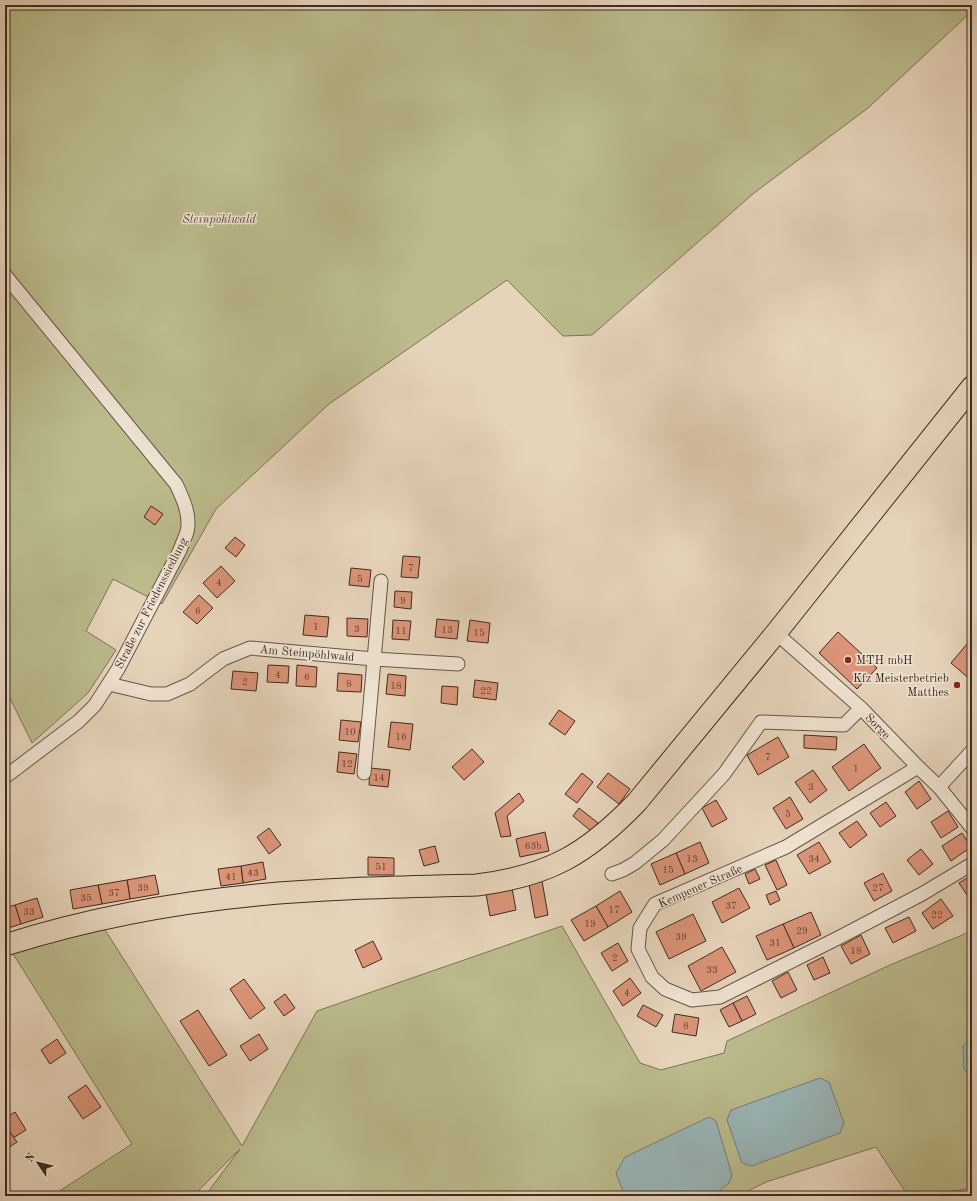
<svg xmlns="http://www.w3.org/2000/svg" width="977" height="1201" font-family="'Old Standard TT',serif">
	<rect width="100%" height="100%" fill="#e6d4ba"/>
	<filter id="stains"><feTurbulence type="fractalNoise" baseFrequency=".005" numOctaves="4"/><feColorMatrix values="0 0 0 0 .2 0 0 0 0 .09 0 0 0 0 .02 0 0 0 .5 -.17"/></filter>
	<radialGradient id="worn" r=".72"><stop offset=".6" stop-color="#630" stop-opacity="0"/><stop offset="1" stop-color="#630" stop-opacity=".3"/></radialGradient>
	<!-- green -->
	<g fill="#bbbb8c" stroke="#7c7457">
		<path d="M5 5H972V11L868 108 754 193 592 335 563 336 507 280 329 404 216 509 162 604 113 579 86 631 116 650 88 693 32 743 5 688Z"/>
		<path d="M102 925 242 1146 317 1011 562 926 640 1063 661 1070 724 1053 727 1041 890 965 972 931V1188L923 1196H908L876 1147 766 1182 738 1196H519L508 1191 481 1196H205L240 1149 193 1196H52L132 1144 12 952Z"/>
	</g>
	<!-- water -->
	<g fill="#99b6b8" stroke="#747f7c">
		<path d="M972 1036V1076L964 1070 963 1046Z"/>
		<path d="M820 1078 829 1082 844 1123 840 1133 752 1166 742 1163 727 1120 731 1110Z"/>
		<path d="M709 1117 716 1121 732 1175 729 1183 713 1196H625L616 1173 625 1157Z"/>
	</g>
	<!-- building -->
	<g fill="#db9477" stroke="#3d2c22">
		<path d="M151 506 163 514 155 525 144 517Z"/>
		<path d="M235 537 245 545 236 557 225 548Z"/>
		<path d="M403 556 420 557 418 578 401 577Z"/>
		<path d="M221 566 235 581 217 598 203 583Z"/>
		<path d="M351 568 371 570 369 587 349 585Z"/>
		<path d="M395 591 412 592 411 609 394 607Z"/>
		<path d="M199 595 213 608 197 624 183 612Z"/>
		<path d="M305 615 329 617 327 637 303 635Z"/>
		<path d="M347 618 368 619 367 637 347 636Z"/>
		<path d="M437 619 459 621 457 639 435 637Z"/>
		<path d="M393 620 411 621 409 640 392 639Z"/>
		<path d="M470 620 490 623 488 643 467 641Z"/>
		<path d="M838 632 877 668 857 689 819 653Z"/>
		<path d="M972 638V681L951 663Z"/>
		<path d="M268 665 289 666 288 683 267 682Z"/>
		<path d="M297 665 317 667 316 687 296 686Z"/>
		<path d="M233 671 258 673 256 691 231 689Z"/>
		<path d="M338 673 362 675 361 692 337 691Z"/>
		<path d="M388 674 406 676 405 696 386 694Z"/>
		<path d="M475 680 498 683 496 700 473 697Z"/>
		<path d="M442 686 458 687 457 705 441 703Z"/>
		<path d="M559 710 575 721 565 735 549 724Z"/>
		<path d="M341 720 361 722 358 742 339 740Z"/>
		<path d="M391 722 413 724 410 750 388 747Z"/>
		<path d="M804 735 837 737 836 750 804 748Z"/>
		<path d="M778 737 789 757 758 775 747 755Z"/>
		<path d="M864 744 881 768 849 791 832 767Z"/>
		<path d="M472 749 484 762 464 780 452 767Z"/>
		<path d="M339 752 357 754 354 774 337 772Z"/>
		<path d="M370 768 390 770 388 787 369 785Z"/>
		<path d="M813 770 827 790 810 803 795 782Z"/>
		<path d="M582 773 593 782 577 803 565 794Z"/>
		<path d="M608 773 630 789 619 804 597 787Z"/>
		<path d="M919 781 931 799 917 809 905 792Z"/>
		<path d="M519 793 524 801 507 816 511 836 501 837 495 813Z"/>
		<path d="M790 797 803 819 786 829 773 808Z"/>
		<path d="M716 800 727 819 712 827 702 808Z"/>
		<path d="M886 802 896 816 880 827 870 813Z"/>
		<path d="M579 808 598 823 591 831 573 816Z"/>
		<path d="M948 811 958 827 941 838 931 822Z"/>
		<path d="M857 821 867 835 850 848 839 833Z"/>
		<path d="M269 828 281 845 269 854 257 837Z"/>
		<path d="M545 832 549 851 520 857 516 839Z"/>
		<path d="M962 833 971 847 951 861 942 846Z"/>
		<path d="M700 842 709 863 685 874 676 853Z"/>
		<path d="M819 842 831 862 809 874 797 855Z"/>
		<path d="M435 846 439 862 424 866 419 850Z"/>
		<path d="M921 849 933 864 919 875 907 860Z"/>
		<path d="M676 853 685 874 660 885 651 864Z"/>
		<path d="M368 857 394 858V875H368Z"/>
		<path d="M776 860 787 885 777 890 765 865Z"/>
		<path d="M263 862 266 879 243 883 241 866Z"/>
		<path d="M241 866 243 883 221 886 218 869Z"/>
		<path d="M755 869 760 879 749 884 745 874Z"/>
		<path d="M883 873 892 891 874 901 864 883Z"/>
		<path d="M155 875 159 894 130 899 127 880Z"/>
		<path d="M972 875V900L971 901 959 883Z"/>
		<path d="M127 880 130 899 102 904 98 885Z"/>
		<path d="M542 881 548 915 535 918 529 884Z"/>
		<path d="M98 885 102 904 73 909 70 890Z"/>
		<path d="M512 888 516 910 490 916 486 894Z"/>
		<path d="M739 888 750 908 722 923 712 902Z"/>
		<path d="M620 891 632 912 608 927 596 906Z"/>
		<path d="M776 891 780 900 770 905 766 895Z"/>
		<path d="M37 898 43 917 21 924 15 905Z"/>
		<path d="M941 899 953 916 933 929 922 913Z"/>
		<path d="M15 905 21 924 5 929V908Z"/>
		<path d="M596 906 608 927 584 941 571 920Z"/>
		<path d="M811 912 821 935 794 948 783 924Z"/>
		<path d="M693 914 706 941 669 959 656 932Z"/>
		<path d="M909 917 916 931 893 943 885 928Z"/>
		<path d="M783 924 794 948 767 960 756 936Z"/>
		<path d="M861 935 870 954 851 964 841 946Z"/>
		<path d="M373 941 382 959 363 968 355 950Z"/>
		<path d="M618 943 628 961 612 971 601 953Z"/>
		<path d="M722 947 736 972 701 991 688 966Z"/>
		<path d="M823 957 830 973 814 980 807 965Z"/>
		<path d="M788 972 797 990 781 998 772 981Z"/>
		<path d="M630 978 641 993 623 1006 613 991Z"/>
		<path d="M244 979 265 1008 250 1019 230 989Z"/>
		<path d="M285 994 295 1008 284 1016 274 1002Z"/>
		<path d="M747 996 756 1014 742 1021 733 1003Z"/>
		<path d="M733 1003 742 1021 729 1027 720 1010Z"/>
		<path d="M643 1005 663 1015 656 1027 637 1016Z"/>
		<path d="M198 1010 227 1055 209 1066 180 1021Z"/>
		<path d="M675 1014 699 1018 696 1036 672 1032Z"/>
		<path d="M259 1034 268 1049 250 1061 240 1046Z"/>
		<path d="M57 1039 66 1053 50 1064 41 1050Z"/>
		<path d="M86 1085 101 1107 83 1119 68 1097Z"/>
		<path d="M15 1112 26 1130 13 1138 5 1125V1118Z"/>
		<path d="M5 1125 17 1142 5 1150Z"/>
	</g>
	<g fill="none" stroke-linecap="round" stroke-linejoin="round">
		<defs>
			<g id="minor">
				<path d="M5 275 176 484C183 499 191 515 187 532 185 538 182 544 180 550L118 669 95 705 79 721 5 777"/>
				<path d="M776 633 861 708 918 767 939 787 972 828"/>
				<path d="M109 684 151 694H167L190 684 223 659 250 648 374 659 458 664"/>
				<path d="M918 767 786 847 655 904 640 928 638 949 652 977 665 989 692 1000 720 997 840 937 922 894 972 864"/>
				<path d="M364 773 381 581"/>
				<path d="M939 787 972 751"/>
				<path d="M612 874 623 870 635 863 663 840 724 774 761 722 844 725 861 708"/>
			</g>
			<path id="primary" d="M5 945C87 919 172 903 257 895 330 888 404 887 477 885 549 876 587 854 637 802L776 633 972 387"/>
		</defs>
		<!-- minor casing -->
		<use href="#minor" stroke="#675648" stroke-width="15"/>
		<!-- primary casing -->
		<use href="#primary" stroke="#3d2c22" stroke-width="23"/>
		<!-- minor -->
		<use href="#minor" stroke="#efe3d2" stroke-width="13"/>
		<!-- primary -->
		<use href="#primary" stroke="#e6d4ba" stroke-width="21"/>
	</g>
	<!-- markers -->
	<g fill="#8f2418" stroke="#efe3d2" stroke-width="1.5">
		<circle cx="848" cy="660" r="4"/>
		<circle cx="957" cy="685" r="4"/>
	</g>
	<g text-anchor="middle" stroke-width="3" stroke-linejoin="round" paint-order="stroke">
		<!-- number labels -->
		<g font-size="10" fill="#644637">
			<text x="411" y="571">7</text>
			<text x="360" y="582">5</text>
			<text x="219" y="586">4</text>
			<text x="403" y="604">9</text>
			<text x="198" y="614">6</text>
			<text x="316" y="630">1</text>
			<text x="357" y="632">3</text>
			<text x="447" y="633">13</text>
			<text x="401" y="634">11</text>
			<text x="479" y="636">15</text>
			<text x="278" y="678">4</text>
			<text x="307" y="680">6</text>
			<text x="245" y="685">2</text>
			<text x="349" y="687">8</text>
			<text x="396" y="689">18</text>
			<text x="486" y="694">22</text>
			<text x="350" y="735">10</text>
			<text x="401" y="740">16</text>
			<text x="768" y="760">7</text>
			<text x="347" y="767">12</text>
			<text x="856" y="772">1</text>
			<text x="379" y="781">14</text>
			<text x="811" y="790">3</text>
			<text x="788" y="817">5</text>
			<text x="533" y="849">63b</text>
			<text x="692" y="862">13</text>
			<text x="814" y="862">34</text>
			<text x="381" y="870">51</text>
			<text x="668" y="873">15</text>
			<text x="253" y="876">43</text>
			<text x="231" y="880">41</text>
			<text x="143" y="891">39</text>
			<text x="878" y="891">27</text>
			<text x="114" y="896">37</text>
			<text x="86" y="901">35</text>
			<text x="731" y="909">37</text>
			<text x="614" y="913">17</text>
			<text x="29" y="915">33</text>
			<text x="937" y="918">22</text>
			<text x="590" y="927">19</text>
			<text x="802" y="934">29</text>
			<text x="681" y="940">39</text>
			<text x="775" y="946">31</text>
			<text x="856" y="954">18</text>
			<text x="615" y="961">2</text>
			<text x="712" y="973">33</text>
			<text x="627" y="996">4</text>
			<text x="686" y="1029">8</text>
		</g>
		<!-- park labels -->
		<g font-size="12" font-style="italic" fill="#564937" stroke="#efe3d2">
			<text x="219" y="223">Steinpöhlwald</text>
		</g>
		<!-- street labels -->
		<g font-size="12" fill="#3d2c22" stroke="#efe3d2">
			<text transform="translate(151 603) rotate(-63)" y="4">Straße zur Friedenssiedlung</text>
			<text transform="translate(307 653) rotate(5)" y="4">Am Steinpöhlwald</text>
			<text transform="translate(878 726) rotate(46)" y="4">Sorge</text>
			<text transform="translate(700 886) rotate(-24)" y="4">Kempener Straße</text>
		</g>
		<!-- poi labels -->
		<g font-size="12" fill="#3d2c22" stroke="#efe3d2" text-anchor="start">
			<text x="856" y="664">MTH mbH</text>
			<text x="949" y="682" text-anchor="end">Kfz Meisterbetrieb<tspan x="949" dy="14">Matthes</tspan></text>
		</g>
	</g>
	<!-- margin -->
	<rect width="977" height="1201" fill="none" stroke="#e6d4ba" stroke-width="20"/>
	<rect x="6" y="6" width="965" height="1189" fill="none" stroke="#3d2c22" stroke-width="2"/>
	<rect x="10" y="10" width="957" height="1181" fill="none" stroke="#3d2c22"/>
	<!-- north arrow -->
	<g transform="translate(38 1163) rotate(305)" stroke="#efe3d2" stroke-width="3" paint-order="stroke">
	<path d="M0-3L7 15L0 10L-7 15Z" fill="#3d2c22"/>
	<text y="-6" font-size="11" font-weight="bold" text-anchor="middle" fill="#3d2c22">N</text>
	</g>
	<rect width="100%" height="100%" filter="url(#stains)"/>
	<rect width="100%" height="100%" fill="url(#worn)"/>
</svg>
